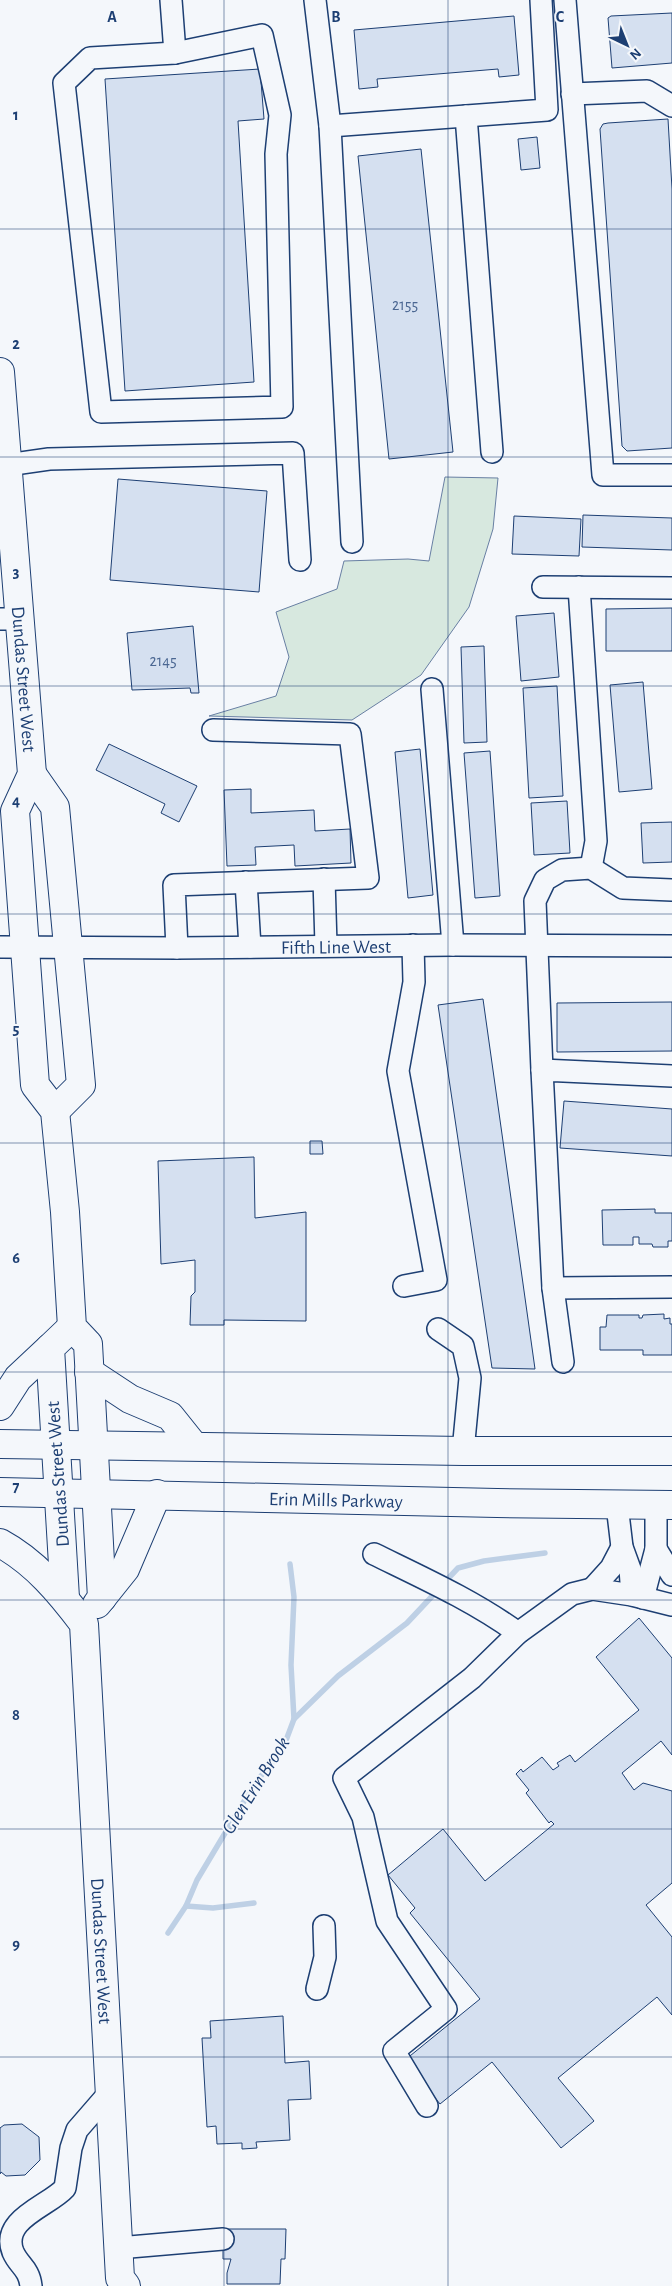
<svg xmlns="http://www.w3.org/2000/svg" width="672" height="2286" font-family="'Alegreya Sans',sans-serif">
	<rect width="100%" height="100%" fill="#f4f7fb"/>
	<!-- green -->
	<path fill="#d7e8df" stroke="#687fa3" d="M445 477 498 478 493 529 469 607 421 675 352 720 209 716 276 696 289 657 276 612 337 589 344 561 408 559 429 561Z"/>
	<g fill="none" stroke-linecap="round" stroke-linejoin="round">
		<!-- stream -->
		<g stroke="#bed0e5" stroke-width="5.5">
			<path d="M443 1584 458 1568 484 1561 545 1553"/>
			<path d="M294 1719 338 1676 407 1623 437 1591"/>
			<path d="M186 1906 213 1908 254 1903"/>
			<path d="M168 1933 186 1906 197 1880 255 1783 282 1751 294 1719 291 1665 294 1597 290 1564"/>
		</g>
	</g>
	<!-- building -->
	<g fill="#d5e0f0" stroke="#1d3f73">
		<path d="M672 13V63L612 68 608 18 611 16Z"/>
		<path d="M514 16 519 75 499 77 498 69 377 79 378 87 359 89 354 30Z"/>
		<path d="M260 69 264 119 238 121 254 382 125 391 105 79Z"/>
		<path d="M668 119 672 189V448L627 451 622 446 600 129 603 124 608 123Z"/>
		<path d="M537 137 540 168 521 170 518 139Z"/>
		<path d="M421 149 453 452 389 459 358 156Z"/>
		<path d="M118 479 267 491 259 592 110 580Z"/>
		<path d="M583 515 672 518V550L582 547Z"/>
		<path d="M514 516 581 519 579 556 512 554Z"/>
		<path d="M672 608V651H606V609Z"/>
		<path d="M554 613 559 677 521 681 516 616Z"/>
		<path d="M193 626 199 693H191L190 688 132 690 127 633Z"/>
		<path d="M484 646 487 742 464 743 461 647Z"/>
		<path d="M643 682 652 789 619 792 610 685Z"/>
		<path d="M557 686 563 796 529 798 523 688Z"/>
		<path d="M109 744 197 786 179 822 161 813 165 804 96 770Z"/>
		<path d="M420 749 433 895 408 898 395 752Z"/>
		<path d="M490 751 500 896 475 898 464 753Z"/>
		<path d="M251 789V813L314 810 315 831 350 829 351 863 295 866 294 845 255 847 256 865 227 866 224 790Z"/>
		<path d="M567 801 570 853 534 855 531 803Z"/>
		<path d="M672 822V862L643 863 641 823Z"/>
		<path d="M483 999 535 1369 492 1368 438 1005Z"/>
		<path d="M672 1002V1051L557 1052V1003Z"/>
		<path d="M564 1101 672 1109V1156L560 1148Z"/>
		<path d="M310 1141H322L323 1154H310Z"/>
		<path d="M254 1157 255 1218 306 1212V1321L224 1320V1325H190L191 1296 195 1292V1260L161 1264 158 1161Z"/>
		<path d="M655 1209V1213H672V1241H668V1247H653L652 1244H639V1237H633V1245H603L602 1210Z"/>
		<path d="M664 1314V1319L670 1318V1324H672V1355H643V1350H600V1327H606L607 1315H639V1318H642L643 1315Z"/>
		<path d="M639 1618 672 1658V1755L661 1741 622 1773 634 1790 643 1783 672 1791V1883L646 1905 672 1937V2015L657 1997 558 2078 594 2121 561 2148 492 2062 440 2104 405 2060 480 1999 410 1913 415 1908 388 1875 443 1829 485 1881 554 1824 551 1821 549 1823 526 1793 529 1790 516 1774 521 1769 523 1772 542 1757 553 1770 559 1766 557 1763 570 1755 575 1762 639 1710 596 1657Z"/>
		<path d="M283 2016 285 2063 309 2061 311 2099 288 2100 290 2140 256 2142 257 2148 242 2149V2143L217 2144 216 2126 207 2127 202 2038H211L210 2021Z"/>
		<path d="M22 2124 39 2137 40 2160 25 2175 6 2176 1 2172 0 2174V2128L4 2125Z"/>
		<path d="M223 2229H286L285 2259H281L280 2284H227V2273L231 2259H223Z"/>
	</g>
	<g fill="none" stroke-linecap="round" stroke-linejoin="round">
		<defs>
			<g id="minor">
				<path d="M171 0 175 53"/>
				<path d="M315 0 330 126 352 542"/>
				<path d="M565 0 603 475H672"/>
				<path d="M262 35 280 115 276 154 282 407 101 412 64 83 90 58 175 53Z"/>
				<path d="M572 94 647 91 672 106"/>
				<path d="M466 116 492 452"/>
				<path d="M330 126 547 110 541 0"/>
				<path d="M7 465 49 459 293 453 300 560"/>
				<path d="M543 587 672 588"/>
				<path d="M579 587 596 841 591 868"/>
				<path d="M0 619H19"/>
				<path d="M432 689 453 945"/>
				<path d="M324 879 326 945"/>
				<path d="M246 882 250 947"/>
				<path id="s1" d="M0 947 177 948 453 945 672 946"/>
				<path d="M177 948 174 885 368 878 350 734 213 730"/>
				<path d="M542 1070 535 901 545 880 562 870 591 868 623 888 672 890"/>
				<path d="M404 1286 436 1280 398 1071 414 982 413 945"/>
				<path d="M553 1288 672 1287"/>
				<path d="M438 1329 463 1346 470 1378 463 1451"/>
				<path d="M563 1362 553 1288 542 1070 672 1076"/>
				<path d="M617 1505 622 1547 630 1569 632 1595"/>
				<path d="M656 1549 672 1575"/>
				<path d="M374 1554C423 1578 474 1601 518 1633"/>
				<path d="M592 1589 611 1568 622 1547"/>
				<path d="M643 1598 656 1549V1504"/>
				<path d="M317 1989 325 1957 324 1926"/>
				<path d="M427 2106 394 2051 446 2009 387 1921 363 1817 344 1778 472 1678 518 1633 572 1594 592 1589 632 1595 672 1605"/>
				<path d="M118 2248 223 2239"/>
				<path d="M31 2286C29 2268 19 2266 13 2252 0 2219 49 2206 65 2188L71 2148 77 2130 110 2092"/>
			</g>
			<g id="major">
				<path id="s2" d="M0 372 32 774 15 811 35 1085 55 1111 65 1212 72 1327 88 1344 102 1598"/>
				<path d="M32 774 55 807 81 1085 55 1111"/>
				<path d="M89 1372 130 1399 170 1416 194 1446"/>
				<path d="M0 1406 18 1378 50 1348"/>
				<path d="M0 1444 463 1451H672"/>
				<path id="s3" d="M0 1492 497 1503 672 1505"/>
				<path id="s4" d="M0 1543C35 1562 60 1592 84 1624L120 2278 126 2286"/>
				<path d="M65 1598 50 1348 72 1327"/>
				<path d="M97 1604 125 1569 157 1494"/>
			</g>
		</defs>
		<!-- minor casing -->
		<use href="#minor" stroke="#1d3f73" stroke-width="24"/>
		<!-- major casing -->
		<use href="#major" stroke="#1d3f73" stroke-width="30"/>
		<!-- minor -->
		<use href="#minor" stroke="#f4f7fb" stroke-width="21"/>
		<!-- major -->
		<use href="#major" stroke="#f4f7fb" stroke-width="28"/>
	</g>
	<!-- grid -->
	<path fill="none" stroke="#1d3f73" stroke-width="1" stroke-opacity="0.55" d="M224 0V2286M448 0V2286M0 229H672M0 457H672M0 686H672M0 914H672M0 1143H672M0 1372H672M0 1600H672M0 1829H672M0 2057H672"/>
	<g text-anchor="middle" stroke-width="4" stroke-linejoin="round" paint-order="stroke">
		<!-- number labels -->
		<g font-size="16" fill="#4b6792">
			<text x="405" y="310">2155</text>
			<text x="163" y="666">2145</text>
		</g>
		<!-- street labels -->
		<g font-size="19" fill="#1d3f73" stroke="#f4f7fb">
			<text dy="7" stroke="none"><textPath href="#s2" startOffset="308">Dundas Street West</textPath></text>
			<text dy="7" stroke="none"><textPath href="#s1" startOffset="336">Fifth Line West</textPath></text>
			<text transform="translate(57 1474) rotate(-94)" y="7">Dundas Street West</text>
			<text dy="7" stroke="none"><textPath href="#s3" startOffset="336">Erin Mills Parkway</textPath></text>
			<text dy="7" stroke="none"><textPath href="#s4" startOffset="445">Dundas Street West</textPath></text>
		</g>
		<!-- water labels -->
		<g font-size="20" font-style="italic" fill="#1d3f73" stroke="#f4f7fb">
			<text transform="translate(255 1785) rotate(-58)" y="7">Glen Erin Brook</text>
		</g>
	</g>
	<g font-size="16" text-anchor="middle" font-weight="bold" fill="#1d3f73" stroke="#f4f7fb" stroke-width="4" stroke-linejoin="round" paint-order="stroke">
		<text x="112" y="22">A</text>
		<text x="336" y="22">B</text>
		<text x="560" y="22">C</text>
		<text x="16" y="120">1</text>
		<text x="16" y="349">2</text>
		<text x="16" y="577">3</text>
		<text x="16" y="806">4</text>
		<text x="16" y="1034">5</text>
		<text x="16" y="1263">6</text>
		<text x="16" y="1492">7</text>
		<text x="16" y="1720">8</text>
		<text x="16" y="1949">9</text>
	</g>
	<!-- north arrow -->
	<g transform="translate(627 45) rotate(137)" stroke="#f4f7fb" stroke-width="4" paint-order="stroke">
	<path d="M0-4L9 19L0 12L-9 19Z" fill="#1d3f73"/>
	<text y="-8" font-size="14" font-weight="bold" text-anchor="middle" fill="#1d3f73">N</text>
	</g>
</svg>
